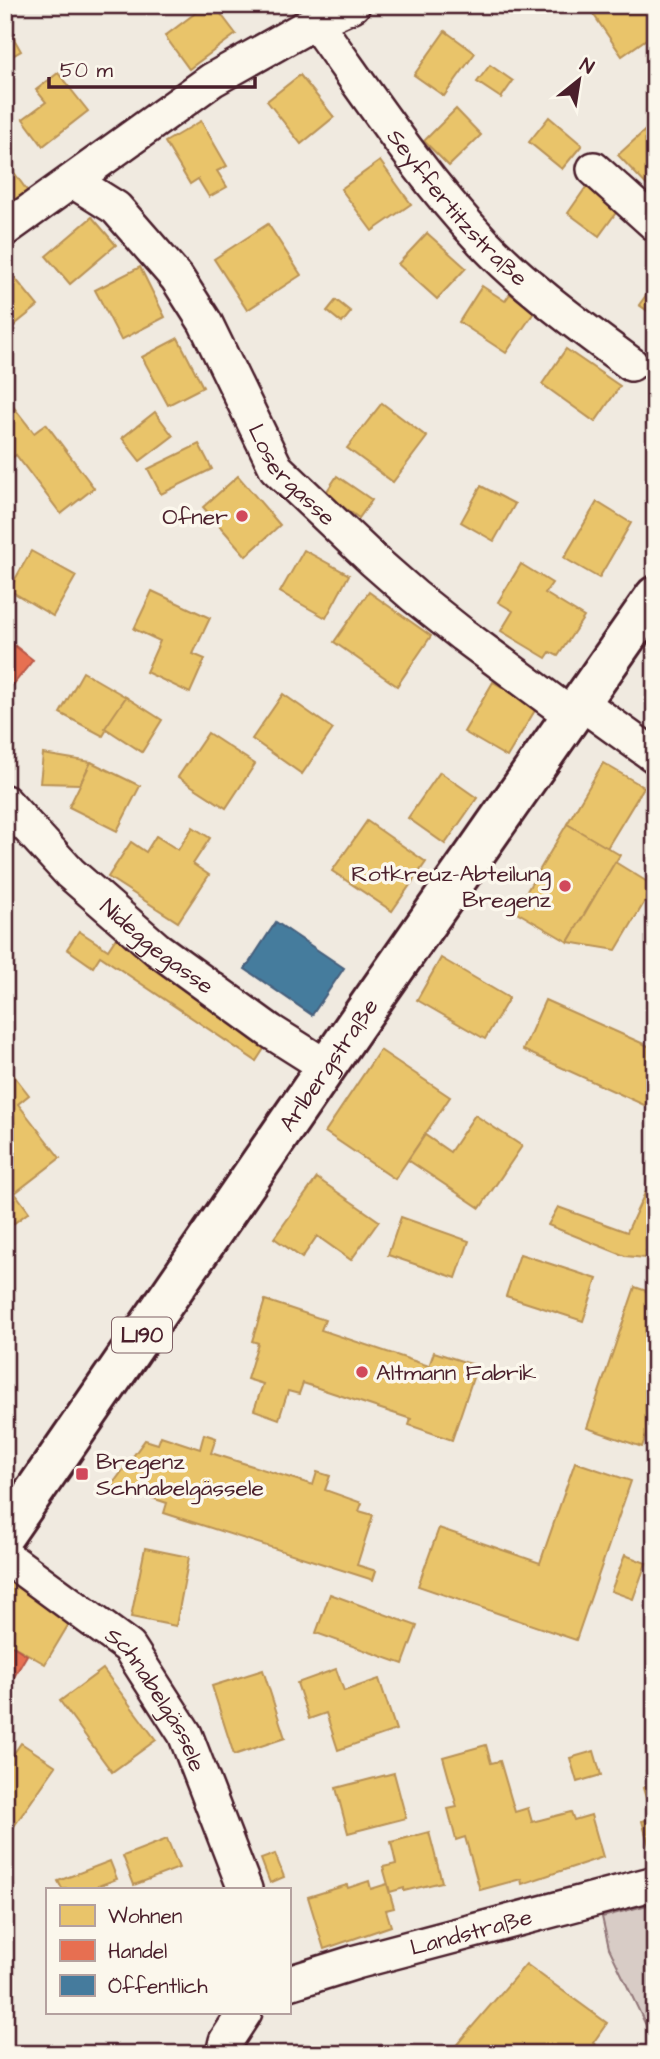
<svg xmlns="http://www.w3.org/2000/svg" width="660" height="2059" font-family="'Architects Daughter',sans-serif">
	<rect width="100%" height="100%" fill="#f0eae0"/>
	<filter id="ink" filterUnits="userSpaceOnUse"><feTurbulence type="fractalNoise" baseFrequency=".0143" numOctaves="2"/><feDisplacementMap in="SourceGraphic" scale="14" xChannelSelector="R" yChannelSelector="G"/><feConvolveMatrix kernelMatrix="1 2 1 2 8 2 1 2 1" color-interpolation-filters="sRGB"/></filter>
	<g filter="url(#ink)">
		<!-- green -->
		<path fill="#d8ccc6" stroke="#917678" stroke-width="2" d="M655 1903V2044L609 1948 602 1917Z"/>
		<!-- homes -->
		<g fill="#e9c46a" stroke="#b99257" stroke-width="2">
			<path d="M206 5H214L236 34 189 69 165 36Z"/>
			<path d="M587 5H655V33L622 56Z"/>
			<path d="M5 23 21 51 5 60Z"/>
			<path d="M445 31 475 53 444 96 414 75Z"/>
			<path d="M490 65 513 81 501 98 477 82Z"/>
			<path d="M58 73 88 111 43 146 23 119 46 102 36 90Z"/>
			<path d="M300 75 334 117 301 144 267 101Z"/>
			<path d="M456 109 481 135 449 166 424 141Z"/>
			<path d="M549 117 582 145 562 169 529 142Z"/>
			<path d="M201 121 227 166 217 171 227 187 209 197 198 179 190 184 165 142Z"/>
			<path d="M651 125 655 129V194L618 155Z"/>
			<path d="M380 161 411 204 372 231 341 189Z"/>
			<path d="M13 171 28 192 12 204 5 195V177Z"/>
			<path d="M591 180 623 203 599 236 568 213Z"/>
			<path d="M92 217 116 245 70 284 46 256Z"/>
			<path d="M268 224 301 275 247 310 214 259Z"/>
			<path d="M427 233 466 268 437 299 398 264Z"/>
			<path d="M5 266 38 306 7 331 5 330Z"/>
			<path d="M140 267 165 317 121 340 95 290Z"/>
			<path d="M655 283V316L639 305Z"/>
			<path d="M482 286 505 301 510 294 535 311 506 353 459 322Z"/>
			<path d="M336 300 351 312 342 323 327 311Z"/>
			<path d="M178 338 203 387 168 405 142 357Z"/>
			<path d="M566 349 620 386 595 422 542 384Z"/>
			<path d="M5 396 34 433 46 424 94 488 61 514 16 455 5 463Z"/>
			<path d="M382 403 427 437 393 482 347 448Z"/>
			<path d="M155 412 173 436 140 461 122 438Z"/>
			<path d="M199 444 212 469 161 494 148 469Z"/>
			<path d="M238 476 280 525 246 556 203 507Z"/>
			<path d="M337 476 372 500 359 518 325 494Z"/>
			<path d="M481 486 515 504 494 541 461 522Z"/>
			<path d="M597 502 631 523 599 578 564 558Z"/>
			<path d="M304 550 349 575 326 618 280 592Z"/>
			<path d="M31 551 76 576 53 616 9 590Z"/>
			<path d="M521 564 552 583 545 593 584 617 558 656 550 652 546 658 501 631 513 611 498 602Z"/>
			<path d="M152 591 210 618 193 654 205 659 190 693 146 672 160 641 134 629Z"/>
			<path d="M369 592 431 636 397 686 334 642Z"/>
			<path d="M83 672 126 697 103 736 60 713Z"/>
			<path d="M493 682 537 707 507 757 464 732Z"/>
			<path d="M283 694 333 729 302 774 252 739Z"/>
			<path d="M126 697 162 720 142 752 105 728Z"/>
			<path d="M208 733 255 764 226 808 178 777Z"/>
			<path d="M43 754 91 762 80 784 40 783Z"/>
			<path d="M91 762 140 786 117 831 69 807Z"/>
			<path d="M603 763 644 787 607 848 567 824Z"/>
			<path d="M440 772 477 798 445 844 408 818Z"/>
			<path d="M367 821 426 862 392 911 332 871Z"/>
			<path d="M567 824 620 855 568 942 515 911Z"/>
			<path d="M193 827 210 838 193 864 209 875 178 922 108 877 131 842 146 852 156 836 178 850Z"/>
			<path d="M615 862 654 886 616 950 568 942Z"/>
			<path d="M79 931 108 950 116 938 269 1041 256 1061 100 956 93 967 67 949Z"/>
			<path d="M441 958 509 998 485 1039 417 1000Z"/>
			<path d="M545 1000 655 1049V1110L523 1050Z"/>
			<path d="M380 1050 450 1097 395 1179 325 1132Z"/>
			<path d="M5 1064 29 1095 18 1104 60 1158 15 1193 29 1212 5 1230Z"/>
			<path d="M475 1115 522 1146 480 1208 408 1160 425 1135 450 1152Z"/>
			<path d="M317 1178 379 1221 351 1260 317 1236 302 1258 274 1238Z"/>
			<path d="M645 1193 655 1197V1236L646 1251 655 1257V1259L625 1256 548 1225 558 1207 627 1232Z"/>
			<path d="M401 1217 469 1241 456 1278 388 1255Z"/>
			<path d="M520 1254 597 1279 583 1321 506 1296Z"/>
			<path d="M635 1287 655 1294V1409L642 1447 587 1428Z"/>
			<path d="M265 1300 325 1320 321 1330 429 1366 434 1352 477 1366 452 1440 409 1425 411 1419 303 1383 299 1394 288 1391 279 1419 254 1410 263 1384 247 1379 258 1343 252 1341Z"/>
			<path d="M204 1434 216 1438 211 1453 313 1485 317 1472 330 1476 325 1490 362 1503 359 1511 373 1515 357 1565 376 1571 373 1580 164 1513 167 1503 112 1485 145 1440 158 1444 161 1436 200 1449Z"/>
			<path d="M575 1462 631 1481 576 1640 418 1586 439 1528 540 1563Z"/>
			<path d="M145 1548 189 1557 176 1626 131 1617Z"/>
			<path d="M625 1555 646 1563 633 1599 611 1591Z"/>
			<path d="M10 1581 73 1617 45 1664 5 1641V1590Z"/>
			<path d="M330 1594 417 1626 403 1664 316 1633Z"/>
			<path d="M103 1669 156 1740 112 1772 60 1701Z"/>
			<path d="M336 1669 344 1691 379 1679 396 1730 338 1750 326 1713 309 1719 297 1683Z"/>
			<path d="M263 1670 285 1738 234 1755 212 1686Z"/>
			<path d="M21 1743 56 1766 5 1839V1766Z"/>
			<path d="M486 1745 491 1763 500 1761 515 1812 528 1808 532 1822 571 1812 574 1820 591 1815 603 1857 522 1884 521 1879 480 1890 465 1837 456 1840 448 1809 457 1807 443 1757Z"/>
			<path d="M594 1751 601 1775 577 1782 570 1758Z"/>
			<path d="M655 1768V1809L654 1807 649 1808 643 1788 650 1786 646 1771Z"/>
			<path d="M394 1773 406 1818 348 1833 336 1788Z"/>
			<path d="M655 1818V1852L651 1853 642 1821Z"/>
			<path d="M429 1832 442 1882 404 1891V1888L390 1892 383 1867 396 1864 391 1842Z"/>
			<path d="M167 1839 179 1868 134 1885 123 1856Z"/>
			<path d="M275 1854 284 1877 270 1883 261 1859Z"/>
			<path d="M110 1861 117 1879 90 1889H62L58 1881Z"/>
			<path d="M369 1881 371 1889 387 1884 394 1908 386 1910 391 1926 324 1949 308 1897 347 1885 348 1888Z"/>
			<path d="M526 1964 607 2023 593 2043 608 2054H461L453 2049Z"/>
		</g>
		<!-- shops -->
		<g fill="#e76f51" stroke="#b85746" stroke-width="2">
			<path d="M5 638 33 660 5 695Z"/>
			<path d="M5 1641 27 1655 5 1692Z"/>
		</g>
		<!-- public -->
		<path fill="#457b9d" stroke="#465f7b" stroke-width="2" d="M276 922 344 968 312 1015 245 969Z"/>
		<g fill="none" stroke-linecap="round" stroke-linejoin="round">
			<defs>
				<g id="minor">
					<path id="s1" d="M315 22C369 97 420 175 483 242 528 289 580 326 631 364"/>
					<path d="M594 169 655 224"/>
					<path id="s2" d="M73 181 116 208 177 278 205 322 276 468 373 560 414 596 463 635 571 715"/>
					<path d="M5 229 212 80 315 22 353 5"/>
					<path d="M580 702 655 756"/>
					<path id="s3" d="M5 802 70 873 157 949 270 1031 327 1067"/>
					<path id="s4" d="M5 1556 129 1647 185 1734 245 1889"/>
					<path id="s5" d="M289 1983 356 1962 655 1883"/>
					<path d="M223 2054 226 2041 245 2012"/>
				</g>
				<g id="major">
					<path id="s6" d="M5 1534 354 1027 655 596"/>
				</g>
			</defs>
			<!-- minor casing -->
			<use href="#minor" stroke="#4a1f2b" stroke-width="38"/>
			<!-- major casing -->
			<use href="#major" stroke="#4a1f2b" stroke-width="44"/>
			<!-- minor -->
			<use href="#minor" stroke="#fbf7ec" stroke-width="33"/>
			<!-- major -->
			<use href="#major" stroke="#fbf7ec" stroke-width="38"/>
		</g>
	</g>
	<!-- markers -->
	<g fill="#d1495b" stroke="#fbf7ec" stroke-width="2.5">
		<circle cx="242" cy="516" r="7"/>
		<circle cx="565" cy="886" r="7"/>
		<circle cx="362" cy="1372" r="7"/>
		<rect x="75" y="1467" width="14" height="14" rx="3.5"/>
	</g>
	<g text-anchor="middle" stroke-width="7" stroke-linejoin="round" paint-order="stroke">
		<!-- shield labels -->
		<rect fill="#fbf7ec" stroke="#7f6065" stroke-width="2" x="112" y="1317.5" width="60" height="35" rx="5"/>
		<g font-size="21" font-weight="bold" fill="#4a1f2b">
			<text x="142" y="1342">L190</text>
		</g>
		<!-- street labels -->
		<g font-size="23" fill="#4a1f2b" stroke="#fbf7ec">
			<text dy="8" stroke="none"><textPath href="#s1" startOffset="234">Seyffertitzstraße</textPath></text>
			<text dy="8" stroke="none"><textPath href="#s2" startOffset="373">Losergasse</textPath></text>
			<text dy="8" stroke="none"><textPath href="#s3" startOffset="210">Nideggegasse</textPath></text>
			<text dy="8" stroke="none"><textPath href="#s6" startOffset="570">Arlbergstraße</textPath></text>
			<text dy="8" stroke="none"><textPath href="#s4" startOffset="212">Schnabelgässele</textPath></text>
			<text dy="8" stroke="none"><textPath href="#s5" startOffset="189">Landstraße</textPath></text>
		</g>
		<!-- poi labels -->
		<g font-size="23" fill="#4a1f2b" stroke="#fbf7ec" text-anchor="end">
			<text x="228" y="524">Ofner</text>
			<text x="551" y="881">Rotkreuz-Abteilung<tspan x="551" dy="26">Bregenz</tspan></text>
			<text x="376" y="1380" text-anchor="start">Altmann Fabrik</text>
			<text x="96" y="1469" text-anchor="start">Bregenz<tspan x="96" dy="26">Schnabelgässele</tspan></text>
		</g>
	</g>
	<!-- margin -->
	<rect width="660" height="2059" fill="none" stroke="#fbf7ec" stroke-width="28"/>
	<rect x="14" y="14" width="632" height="2031" fill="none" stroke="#4a1f2b" stroke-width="2.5" filter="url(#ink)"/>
	<!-- legend -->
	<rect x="46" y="1888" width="245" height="126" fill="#fbf7ec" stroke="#b4a19f" stroke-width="2"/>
	<rect x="60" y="1905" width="35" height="21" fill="#e9c46a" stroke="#b4a19f" stroke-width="2"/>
	<text x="108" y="1923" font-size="21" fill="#4a1f2b">Wohnen</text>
	<rect x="60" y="1940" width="35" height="21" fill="#e76f51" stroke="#b4a19f" stroke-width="2"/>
	<text x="108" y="1958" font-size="21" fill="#4a1f2b">Handel</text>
	<rect x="60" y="1975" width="35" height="21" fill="#457b9d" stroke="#b4a19f" stroke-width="2"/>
	<text x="108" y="1993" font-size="21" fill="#4a1f2b">Öffentlich</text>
	<!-- north arrow -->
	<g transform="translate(579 80) rotate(30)" stroke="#fbf7ec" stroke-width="5" paint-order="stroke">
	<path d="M0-5L12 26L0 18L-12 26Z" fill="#4a1f2b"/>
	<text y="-10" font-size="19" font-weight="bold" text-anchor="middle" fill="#4a1f2b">N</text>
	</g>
	<!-- scale -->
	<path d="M49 77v10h206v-10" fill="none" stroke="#4a1f2b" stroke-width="3.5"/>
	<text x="60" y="77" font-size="21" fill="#4a1f2b" stroke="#fbf7ec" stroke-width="5" paint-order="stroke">50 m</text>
</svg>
